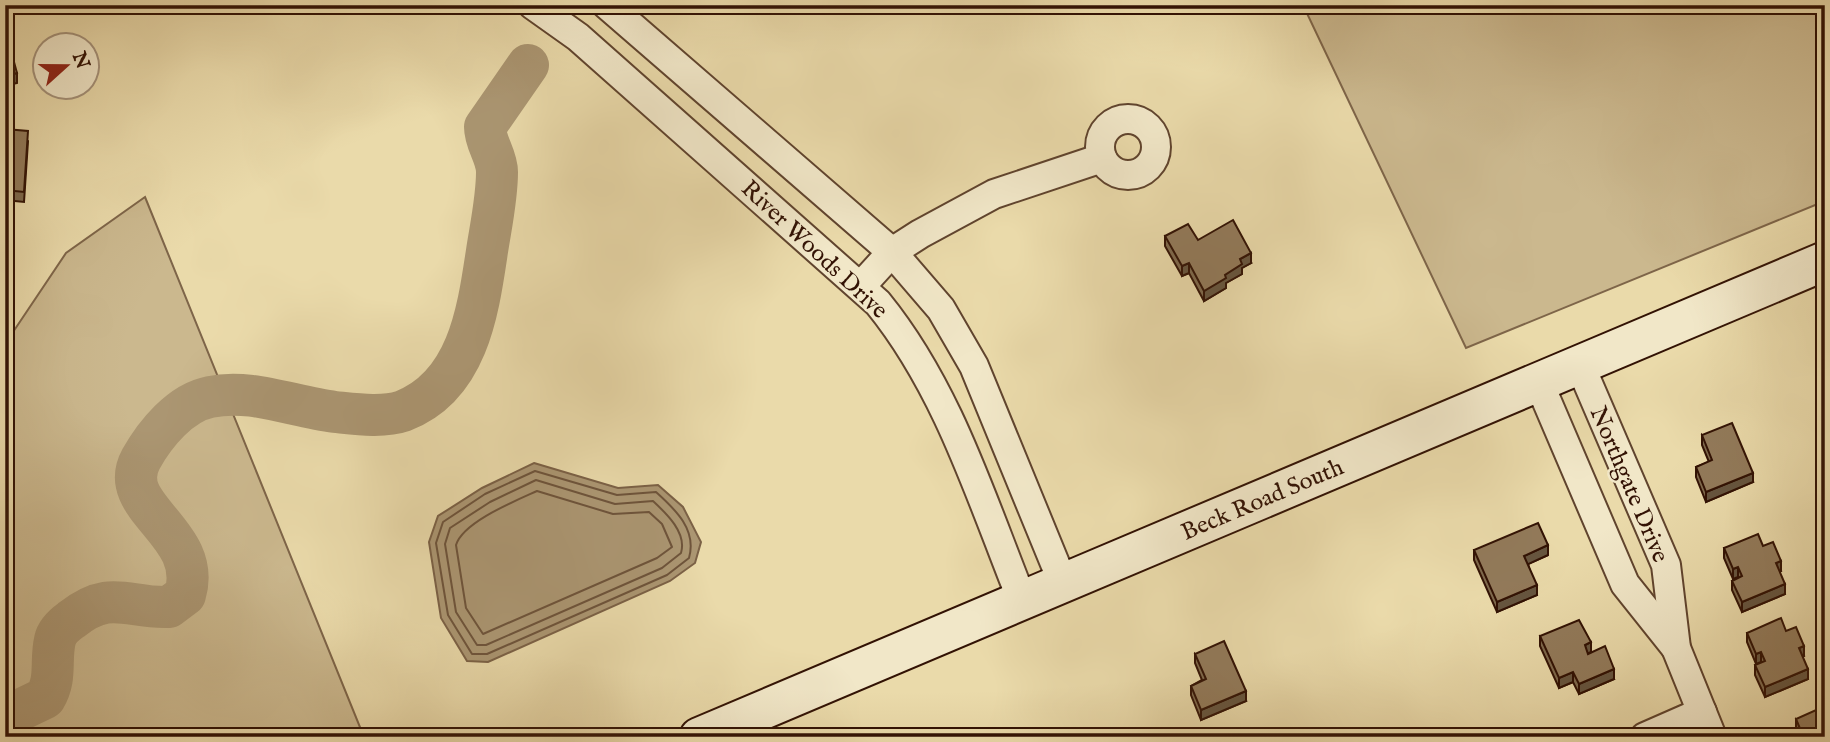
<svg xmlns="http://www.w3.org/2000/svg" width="1830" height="742" font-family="'IM FELL English',serif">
	<rect width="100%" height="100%" fill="#eadaaa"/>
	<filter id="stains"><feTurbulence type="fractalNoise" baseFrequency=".00286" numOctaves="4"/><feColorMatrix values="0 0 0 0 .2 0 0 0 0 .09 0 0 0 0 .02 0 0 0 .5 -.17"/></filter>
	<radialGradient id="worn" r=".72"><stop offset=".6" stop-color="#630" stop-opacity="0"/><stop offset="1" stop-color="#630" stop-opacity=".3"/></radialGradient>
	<!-- green -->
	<g fill="#cbb88e" stroke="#7e6549" stroke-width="2">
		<path d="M1303 5H1825V201L1466 348Z"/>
		<path d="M145 197 364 737H5V344L66 253Z"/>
	</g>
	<!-- water -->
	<path fill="#ab9672" stroke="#7b6146" stroke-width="2" d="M534 463 618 488 658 485 683 507 701 542 695 563 670 581 488 662 467 661 441 618 429 542 438 516 482 488Z"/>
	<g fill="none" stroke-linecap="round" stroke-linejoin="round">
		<!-- shore -->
		<g stroke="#6e543b" stroke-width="2">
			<path d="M535 471 617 495 656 492C676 510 697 530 689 558L667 575 487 654H472L448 615 436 543 443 522 485 494Z"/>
			<path d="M536 480 615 504 653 501C667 514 687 533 681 553L662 568 486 645H477L456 612 445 544 450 528 490 502Z"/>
			<path d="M537 491 613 514 649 512 662 524 672 547 657 558 483 634 466 608 456 545C463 522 515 501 537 491Z"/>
		</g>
		<!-- river -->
		<path stroke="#ab9672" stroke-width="42" d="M5 712 20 710 45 698C57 678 50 661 55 640 57 631 64 625 71 620 111 588 128 609 169 607L185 595C204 532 114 508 141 459 155 434 180 403 210 397 251 388 293 407 335 412 355 414 383 418 403 411 468 386 478 311 487 251 491 225 497 198 497 172 497 156 485 143 485 127L528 65"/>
		<defs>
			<g id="minor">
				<path d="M533 5 578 37 878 303C948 389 981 498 1022 600"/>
				<path d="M607 5 892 252 941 309 974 366 1063 583"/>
				<circle cx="1128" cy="147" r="28"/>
				<path d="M861 286 892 252 920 234 994 194 1102 158"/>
				<path d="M1580 365 1666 565 1676 648 1712 737"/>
				<path d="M1539 383 1625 584 1676 648"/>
				<path d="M1645 737 1702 712"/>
			</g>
			<path id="secondary" d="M699 737 1825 261"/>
		</defs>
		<!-- minor casing -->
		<use href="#minor" stroke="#60442e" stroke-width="32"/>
		<!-- secondary casing -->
		<use href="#secondary" stroke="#321204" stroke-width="42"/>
		<!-- minor -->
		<use href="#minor" stroke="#f1e7c8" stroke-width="28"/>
		<!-- secondary -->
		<use href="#secondary" stroke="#f1e7c8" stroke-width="38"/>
	</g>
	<!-- wall -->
	<g fill="#7e694d" stroke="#321204" stroke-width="2">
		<path d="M5 129 28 141 24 202 5 200Z"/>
		<path d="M1165 236 1198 240 1251 263 1242 268V274L1226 283V288L1204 301 1189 273 1182 276 1165 246Z"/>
		<path d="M1702 435 1753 482 1706 502 1696 477V467L1709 462 1702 445Z"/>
		<path d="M1763 546 1781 571 1779 572 1785 594 1742 612 1732 590V581L1739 578 1733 579 1724 558V548Z"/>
		<path d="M1474 550 1548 555 1528 564 1537 595 1497 612 1474 560Z"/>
		<path d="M1786 631 1804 656 1802 657 1808 679 1765 697 1755 675V665L1762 663 1756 664 1747 642V633Z"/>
		<path d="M1540 636 1591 652 1614 679 1579 694 1573 682 1559 688 1540 646Z"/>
		<path d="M1195 654 1246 701 1201 720 1191 695V686L1202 680 1195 663Z"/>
		<path d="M1796 719 1825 737H1796V733H1797L1796 728Z"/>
	</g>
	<!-- shaded-wall -->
	<g fill="#66553f" stroke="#321204" stroke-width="2">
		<path d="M17 73V83L5 86V76Z"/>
		<path d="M1251 253V263L1242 268V274L1226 283V288L1204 301V291L1225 275 1240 259Z"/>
		<path d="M1189 263V273L1182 276V266Z"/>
		<path d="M1753 473V482L1706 502V492Z"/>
		<path d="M1548 545V555L1524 566V556Z"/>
		<path d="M1781 561V571L1776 573V563Z"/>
		<path d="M1738 567V577L1733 579V569Z"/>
		<path d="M1785 584V594L1742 612V602Z"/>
		<path d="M1537 585V595L1497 612V602Z"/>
		<path d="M1591 642V652L1585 655V645Z"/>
		<path d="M1804 646V656L1799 658V648Z"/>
		<path d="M1761 652V662L1756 664V654Z"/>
		<path d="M1614 669V679L1579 694V684Z"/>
		<path d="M1808 669V679L1765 697V687Z"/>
		<path d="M1573 672V682L1559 688V678Z"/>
		<path d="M1246 691V701L1201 720V710Z"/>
	</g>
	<!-- building -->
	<g fill="#927a5a" stroke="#321204" stroke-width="2">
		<path d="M5 29 17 73 5 76Z"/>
		<path d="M5 129 28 131 24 192 5 190Z"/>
		<path d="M1233 220 1251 253 1240 259 1242 264 1225 275 1226 278 1204 291 1189 263 1182 266 1165 236 1188 224 1198 240Z"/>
		<path d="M1732 423 1753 473 1706 492 1696 467 1712 460 1702 435Z"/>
		<path d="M1538 523 1548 545 1524 556 1537 585 1497 602 1474 550Z"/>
		<path d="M1758 534 1763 546 1773 542 1781 561 1776 563 1785 584 1742 602 1732 581 1742 576 1738 567 1733 569 1724 548Z"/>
		<path d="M1781 618 1786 631 1796 627 1804 646 1799 648 1808 669 1765 687 1755 665 1765 661 1761 652 1756 654 1747 633Z"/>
		<path d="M1579 620 1591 642 1585 645 1588 654 1605 646 1614 669 1579 684 1573 672 1559 678 1540 636Z"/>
		<path d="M1224 641 1246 691 1201 710 1191 686 1206 679 1195 654Z"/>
		<path d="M1825 706V737H1798L1796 733 1801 731 1796 719Z"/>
		<path d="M1249 729 1252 737H1230Z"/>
	</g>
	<g text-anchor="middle" stroke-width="5" stroke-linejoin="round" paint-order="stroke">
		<!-- street labels -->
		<g font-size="24" fill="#321204" stroke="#f1e7c8">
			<text transform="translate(815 249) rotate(43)" y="8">River Woods Drive</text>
			<text transform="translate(1630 484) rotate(67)" y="8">Northgate Drive</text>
			<text transform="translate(1262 499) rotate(-23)" y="8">Beck Road South</text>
		</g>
	</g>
	<!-- margin -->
	<rect width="1830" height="742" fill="none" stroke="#eadaaa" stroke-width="28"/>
	<rect x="7" y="7" width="1816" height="728" fill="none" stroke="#321204" stroke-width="3.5"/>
	<rect x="14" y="14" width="1802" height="714" fill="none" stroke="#321204" stroke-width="2"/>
	<!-- north arrow -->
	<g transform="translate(66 66) rotate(69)"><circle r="33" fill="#f1e7c8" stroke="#a5927a" stroke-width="2"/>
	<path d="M0-5L12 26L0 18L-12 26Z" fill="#8f2418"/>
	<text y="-10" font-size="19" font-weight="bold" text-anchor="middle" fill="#321204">N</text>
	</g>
	<rect width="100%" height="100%" filter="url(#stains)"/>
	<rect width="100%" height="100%" fill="url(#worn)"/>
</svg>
